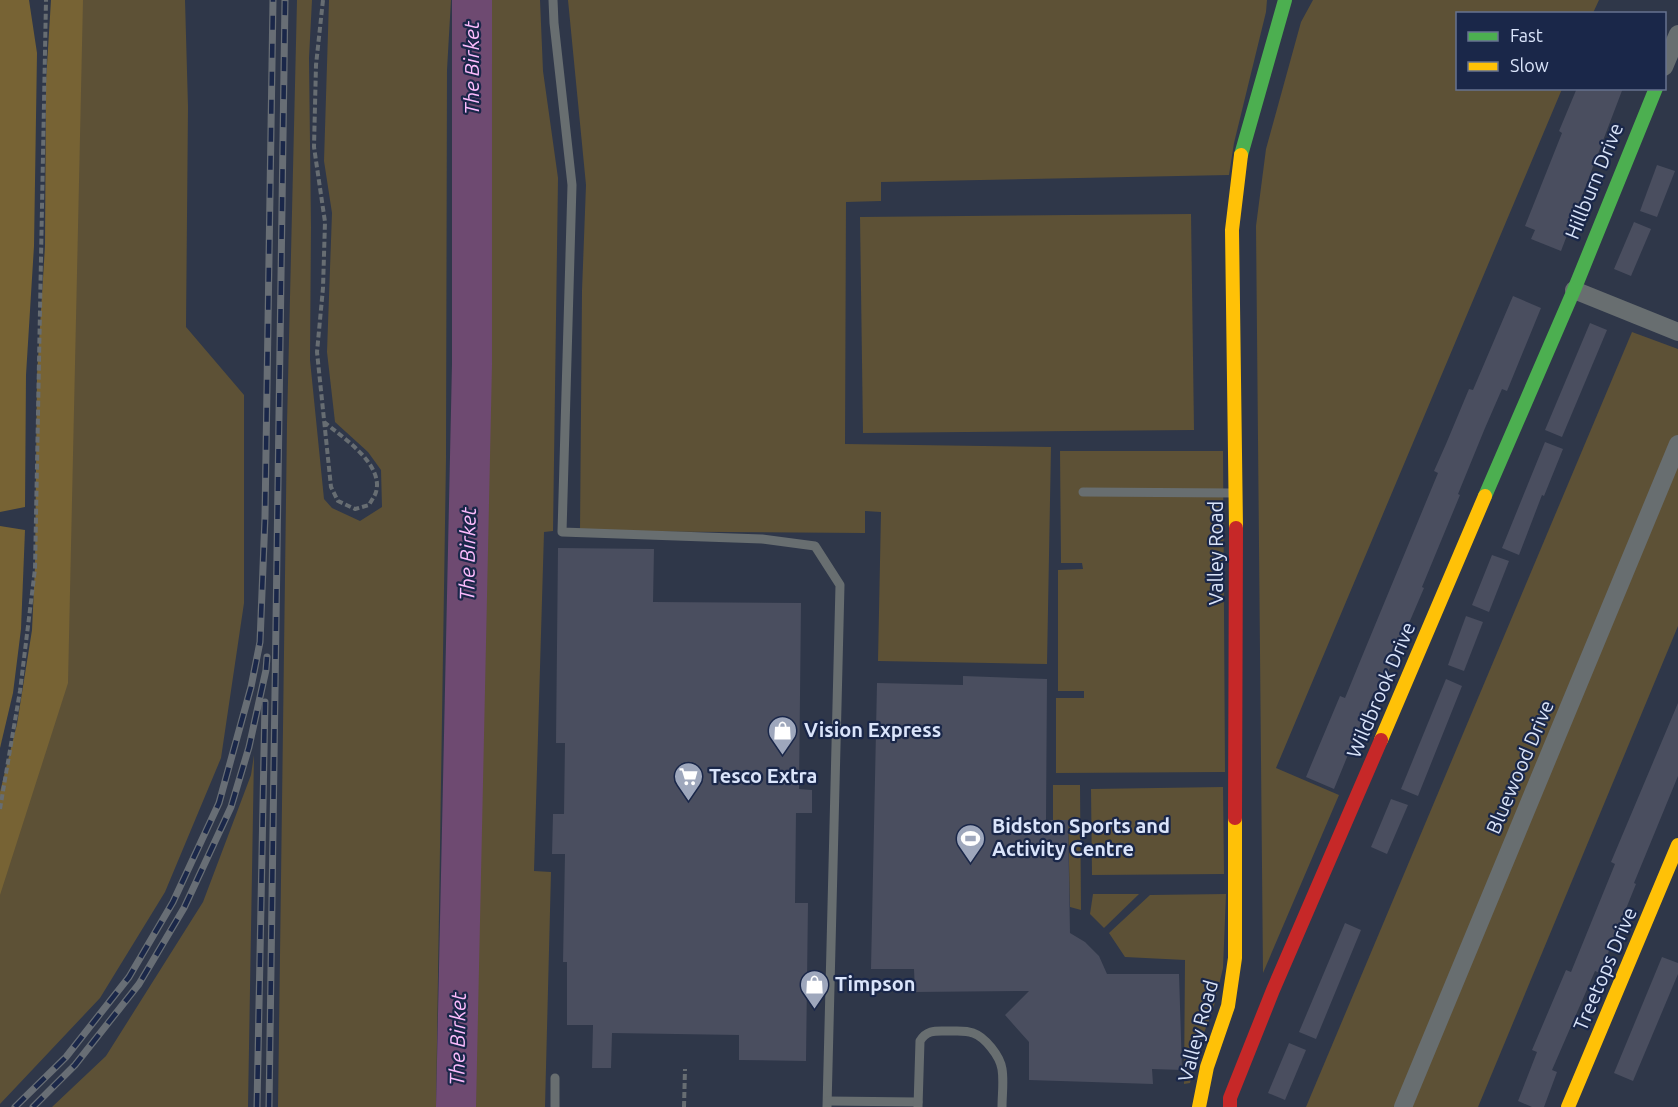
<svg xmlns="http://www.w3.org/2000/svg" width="1678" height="1107" font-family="Ubuntu,sans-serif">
	<rect width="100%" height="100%" fill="#2f3749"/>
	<!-- green -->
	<g fill="#5d5136">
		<path d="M59 0H185L188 107 186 327 244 395V603L221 758 165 892 100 998 0 1104V827L42 644Z"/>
		<path d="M297 0H312L309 58 311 227 310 360 324 499 332 508 360 521 382 507 381 470 368 452 335 422 327 352 332 213 324 161 329 0H451L447 70 446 459 436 1107H278L287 424Z"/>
		<path d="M479 0H540L543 71 558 178 553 531 544 532 534 871 551 872 545 1107H462L476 492Z"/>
		<path d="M568 0H1267L1266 12 1234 143 1229 175 881 182V201L846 202 845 444 1051 447 1047 664 878 661 881 512 865 511V533L580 531 582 291 586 185Z"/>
		<path d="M1313 0H1599L1593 13 1458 14V88L1562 89 1276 768 1339 795 1263 973 1256 226 1266 149 1301 22Z"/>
		<path d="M1191 214 1194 430 863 433 860 217Z"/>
		<path d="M1632 332 1678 349V626L1478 1107H1306Z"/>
		<path d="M1060 451H1223L1225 772 1056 773V698H1084V691H1058V570L1083 569 1082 563H1061Z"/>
		<path d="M254 755 248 1107H52L106 1056 203 902 251 775Z"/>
		<path d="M1053 785H1080L1081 910 1070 907 1068 820H1053Z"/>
		<path d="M1223 787 1224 874 1092 875 1091 789Z"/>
		<path d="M1093 894H1139L1104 928 1090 914Z"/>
		<path d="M1226 894 1223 968 1213 1010 1198 1048 1190 1083 1184 1084 1185 960 1125 957 1109 933 1150 895Z"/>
	</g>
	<!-- forest -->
	<g fill="#776334">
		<path d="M0 0H29L37 53 34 246 26 375 25 507 0 512Z"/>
		<path d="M51 0H83L68 683 0 895V792L17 724 32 630 35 566 37 375 45 246 46 81Z"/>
		<path d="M0 526 25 530 21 629 13 693 0 748Z"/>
	</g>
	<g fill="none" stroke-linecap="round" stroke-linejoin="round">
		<!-- river -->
		<path stroke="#6e4a71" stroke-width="40" d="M456 1107 472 364V0"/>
	</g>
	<!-- building -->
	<g fill="#4a4e5f">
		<path d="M1577 88H1623L1561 251 1531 239 1535 230 1525 226 1562 133 1559 131Z"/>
		<path d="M1657 165 1675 171 1657 217 1640 211Z"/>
		<path d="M1634 222 1651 229 1631 276 1614 269Z"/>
		<path d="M1513 296 1541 308 1507 391 1502 389 1485 428 1458 494 1460 495 1422 587 1424 588 1377 698 1372 696 1334 789 1306 777 1340 696 1345 698 1361 659 1438 473 1434 471 1446 444 1469 389 1473 390Z"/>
		<path d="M1590 323 1607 330 1562 437 1545 430Z"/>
		<path d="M1545 442 1563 449 1544 496 1542 495 1519 555 1502 548Z"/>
		<path d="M558 548 654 549 653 602 801 603 799 789 812 790V813H796L795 903H808L806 1061 739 1060V1035L612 1033 611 1068H592L593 1025H567V962H563L565 854H552L553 814H564L565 743H556Z"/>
		<path d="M1492 555 1509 561 1489 612 1472 605Z"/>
		<path d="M1466 616 1483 622 1464 671 1448 665Z"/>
		<path d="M963 676 1047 679 1046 820H1068L1070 933 1085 942 1099 956 1107 974H1179L1182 1070 1152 1069 1153 1084 1029 1080V1042L1005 1015 1029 991 915 992 914 969H871L877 683 963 685Z"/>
		<path d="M1446 679 1462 686 1418 796 1401 789Z"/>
		<path d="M1678 703V776L1634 883 1636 884 1600 973 1595 971 1552 1070 1557 1072 1544 1107H1532L1518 1101 1537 1052 1532 1050 1566 970 1571 972 1615 864 1611 862Z"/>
		<path d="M1391 799 1408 805 1387 854 1371 847Z"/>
		<path d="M1345 923 1361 930 1316 1039 1299 1032Z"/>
		<path d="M1662 957 1678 963V974L1633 1081 1614 1073Z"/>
		<path d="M1289 1043 1306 1050 1285 1100 1268 1093Z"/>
	</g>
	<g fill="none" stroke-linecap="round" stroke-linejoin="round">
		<!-- path -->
		<g stroke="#676d72" stroke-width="4" stroke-dasharray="6 3" stroke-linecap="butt">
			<path d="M323 0 316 65 314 147 325 222 323 288 317 352 331 487 338 501 355 509 369 505C371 501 375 496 376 492 384 464 342 437 324 422"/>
			<path d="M0 809 20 691 35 569 46 0"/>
			<path d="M684 1107 685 1069"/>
		</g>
		<!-- lane -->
		<g stroke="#686e70" stroke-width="9">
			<path d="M553 0 554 23 572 185 562 532 762 539 815 546 840 585 827 1107"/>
			<path d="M1083 492 1233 493"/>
			<path d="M828 1101 918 1102"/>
			<path d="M555 1107V1078"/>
			<path d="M918 1107 920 1041C927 1029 937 1031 949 1031 957 1031 966 1030 973 1033 985 1037 1000 1056 1002 1069 1004 1081 1002 1095 1002 1107"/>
		</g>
		<!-- street -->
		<g stroke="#686e70" stroke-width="18">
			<path d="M1664 67 1678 34"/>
			<path d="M1574 290 1678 332"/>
			<path d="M1403 1107 1678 444"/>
		</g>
		<!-- fast -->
		<g stroke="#4caf50" stroke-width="14">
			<path d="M1241 155 1285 0"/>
			<path d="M1485 496 1574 290 1656 88"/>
		</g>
		<!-- slow -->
		<g stroke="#ffc107" stroke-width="14">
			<path d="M1236 528 1232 230 1241 155"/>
			<path d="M1381 740 1485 496"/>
			<path d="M1199 1107 1207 1067 1228 1006 1235 958V818"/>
			<path d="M1568 1107 1678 845"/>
		</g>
		<!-- jam -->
		<g stroke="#c62828" stroke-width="14">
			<path d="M1235 818 1236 528"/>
			<path d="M1230 1107V1098L1273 990 1381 740"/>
		</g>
		<defs>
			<g id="rail">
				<path d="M15 1107 66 1057 129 977 173 902 219 803 251 687 260 642 265 517 273 0"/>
				<path d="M33 1107 75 1065 139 984 184 908 231 807 249 747 266 670 267 657"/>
				<path d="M257 1107 265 702"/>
				<path d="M269 1107 285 0"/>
			</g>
		</defs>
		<!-- rail casing -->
		<use href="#rail" stroke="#686e75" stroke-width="7"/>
		<!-- rail -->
		<use href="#rail" stroke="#1a2749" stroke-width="4.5" stroke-dasharray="14" stroke-linecap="butt"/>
	</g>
	<!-- icons -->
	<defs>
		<symbol id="shop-pin" viewBox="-11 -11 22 30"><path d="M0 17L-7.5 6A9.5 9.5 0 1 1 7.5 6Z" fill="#9ea7bc" stroke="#1a2749"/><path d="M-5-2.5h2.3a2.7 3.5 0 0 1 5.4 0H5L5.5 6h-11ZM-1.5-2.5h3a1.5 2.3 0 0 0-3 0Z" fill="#fff"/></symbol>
		<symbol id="supermarket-pin" viewBox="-11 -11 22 30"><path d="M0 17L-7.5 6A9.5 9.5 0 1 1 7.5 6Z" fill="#9ea7bc" stroke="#1a2749"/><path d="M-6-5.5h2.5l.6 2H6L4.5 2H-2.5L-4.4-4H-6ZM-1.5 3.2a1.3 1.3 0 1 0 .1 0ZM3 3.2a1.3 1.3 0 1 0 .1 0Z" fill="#fff"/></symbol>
		<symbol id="stadium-pin" viewBox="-11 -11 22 30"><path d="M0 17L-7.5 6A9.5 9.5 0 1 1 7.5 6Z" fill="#9ea7bc" stroke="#1a2749"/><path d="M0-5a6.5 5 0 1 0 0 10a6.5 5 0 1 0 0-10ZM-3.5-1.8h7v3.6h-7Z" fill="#fff"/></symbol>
	</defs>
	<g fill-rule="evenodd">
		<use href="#shop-pin" x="766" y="714" width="33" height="45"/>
		<use href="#supermarket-pin" x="672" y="760" width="33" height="45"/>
		<use href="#stadium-pin" x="954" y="822" width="33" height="45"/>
		<use href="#shop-pin" x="798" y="968" width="33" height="45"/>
	</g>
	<g text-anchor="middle" stroke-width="4.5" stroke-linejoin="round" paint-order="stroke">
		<!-- street labels -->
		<g font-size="20" fill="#dae4fa" stroke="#1a2749">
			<text transform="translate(1594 181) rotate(-68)" y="7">Hillburn Drive</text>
			<text transform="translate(1216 553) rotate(-90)" y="7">Valley Road</text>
			<text transform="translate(1381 690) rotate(-67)" y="7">Wildbrook Drive</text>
			<text transform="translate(1520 767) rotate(-67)" y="7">Bluewood Drive</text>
			<text transform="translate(1605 969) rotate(-67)" y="7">Treetops Drive</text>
			<text transform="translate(1198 1031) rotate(-75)" y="7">Valley Road</text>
		</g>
		<!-- poi labels -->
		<g font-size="20" font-weight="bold" fill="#dae4fa" stroke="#1a2749" text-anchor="start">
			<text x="804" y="737">Vision Express</text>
			<text x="709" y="783">Tesco Extra</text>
			<text x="992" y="833">Bidston Sports and<tspan x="992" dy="23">Activity Centre</tspan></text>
			<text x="835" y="991">Timpson</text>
		</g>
		<!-- water labels -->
		<g font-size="21" font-style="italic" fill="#fcbcfd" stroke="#1a2749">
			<text transform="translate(472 68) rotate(-90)" y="7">The Birket</text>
			<text transform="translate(468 554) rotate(-89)" y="7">The Birket</text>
			<text transform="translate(458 1039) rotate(-89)" y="7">The Birket</text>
		</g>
	</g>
	<!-- legend -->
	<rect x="1456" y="12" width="210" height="78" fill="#1a2749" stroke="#677390" stroke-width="1.5"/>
	<rect x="1468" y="32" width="30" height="9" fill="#4caf50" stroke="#677390" stroke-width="1.5"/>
	<text x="1510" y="42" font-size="18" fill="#dae4fa">Fast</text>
	<rect x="1468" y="62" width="30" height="9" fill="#ffc107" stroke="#677390" stroke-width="1.5"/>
	<text x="1510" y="72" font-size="18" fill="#dae4fa">Slow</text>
</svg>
